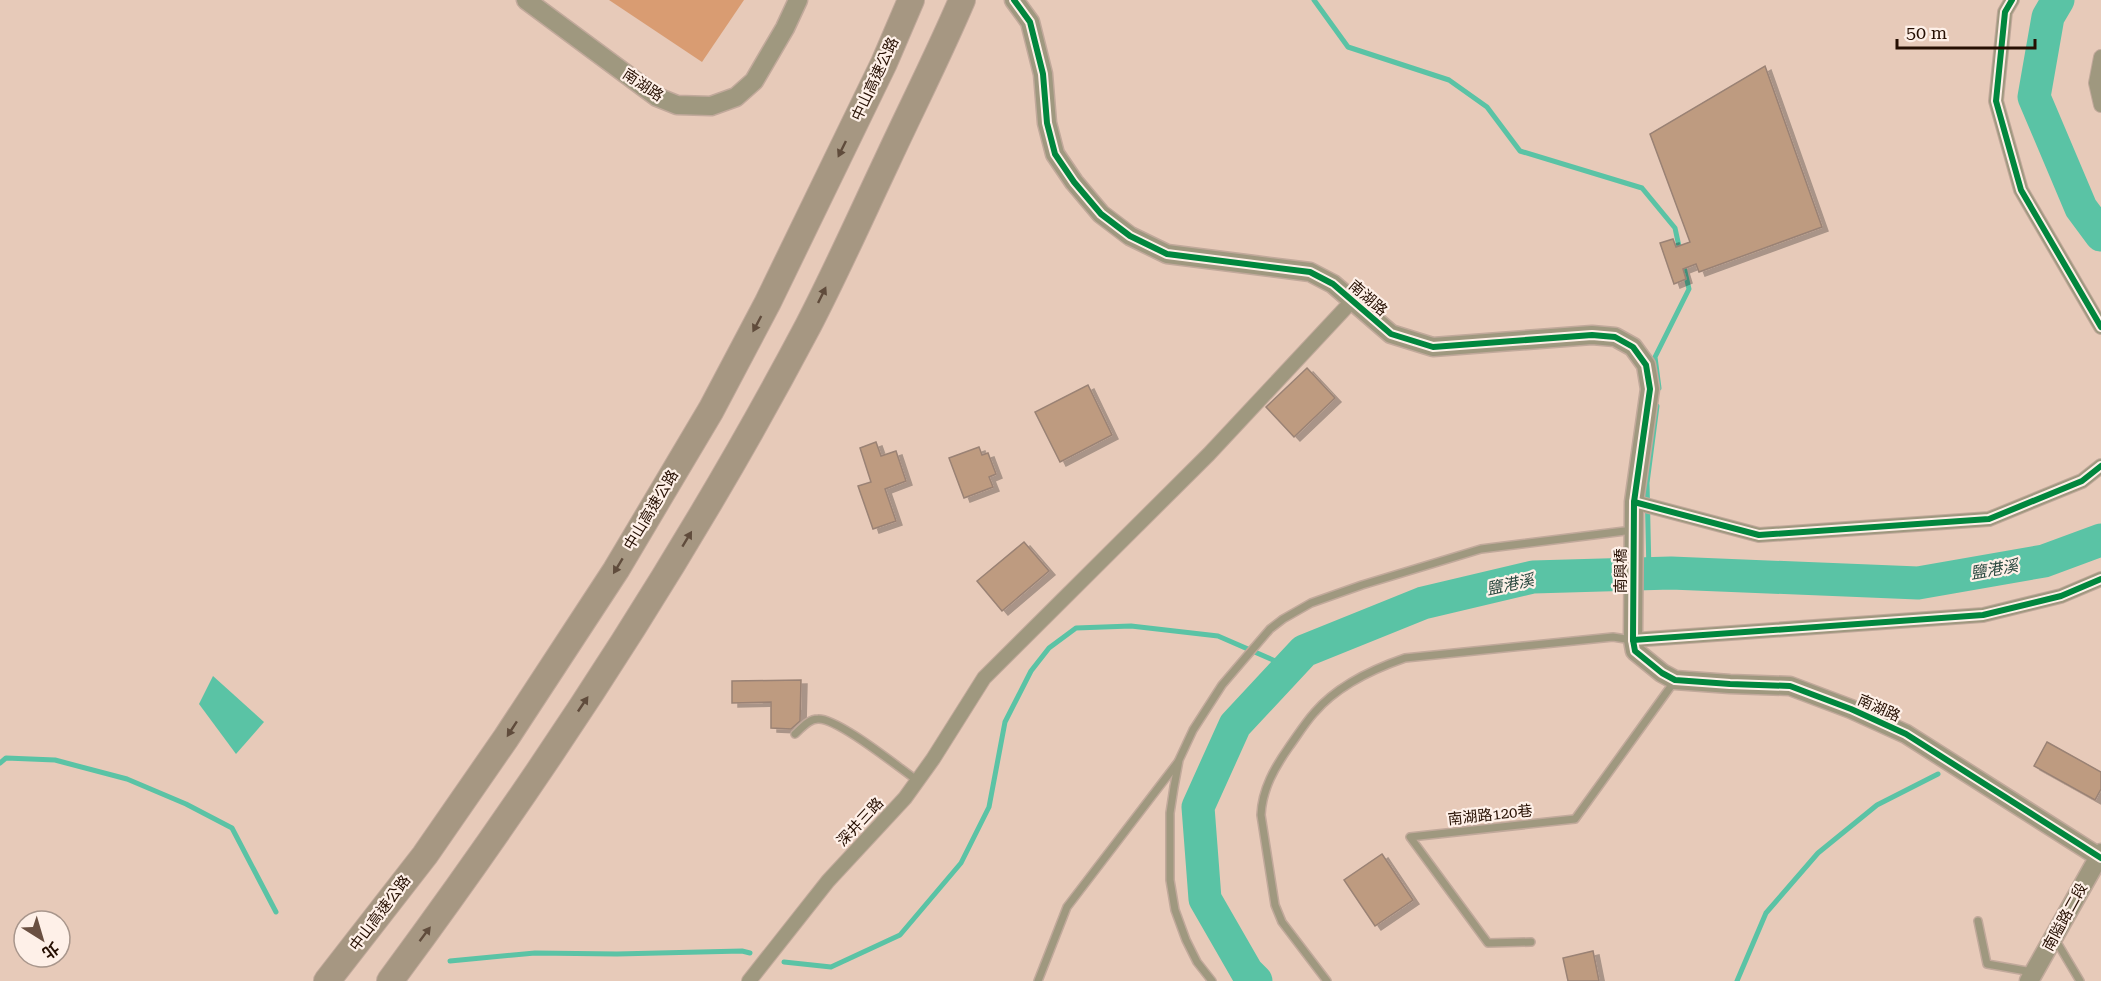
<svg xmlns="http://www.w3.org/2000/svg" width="2101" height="981" font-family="'Roboto Serif','Noto Sans TC',serif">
	<defs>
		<filter id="shadow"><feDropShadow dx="6" dy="4" stdDeviation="0" flood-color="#0004"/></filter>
	</defs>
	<rect width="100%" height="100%" fill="#e7cab9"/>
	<!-- forest -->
	<path fill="#d99c72" d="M609 0H744L702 62Z"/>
	<!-- water -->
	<path fill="#5ac3a5" d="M213 676 264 722 236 754 199 704Z"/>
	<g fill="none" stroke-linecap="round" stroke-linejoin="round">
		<!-- stream -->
		<g stroke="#5ac3a5" stroke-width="5">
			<path d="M1314 0 1348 47 1449 80 1487 107 1520 151 1642 188 1675 228 1680 251"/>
			<path d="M1659 388 1655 357 1689 289 1683 263"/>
			<path d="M1649 573 1647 483 1657 406"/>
			<path d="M0 763 6 758 55 760 127 779 186 804 232 828 276 912"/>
			<path d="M450 961 535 953 617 954 742 951 750 953"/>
			<path d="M784 962 831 967 900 935 961 863 989 807 1005 722 1031 671 1049 648 1076 628 1131 626 1218 636 1289 667"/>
			<path d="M1737 981 1766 913 1818 853 1877 805 1938 774"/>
		</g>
		<!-- river -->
		<g stroke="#5ac3a5" stroke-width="33">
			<path d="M2058 0 2048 17 2034 97 2081 208 2101 235"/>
			<path d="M1256 981 1247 972 1205 899 1198 807 1235 725 1304 651 1423 603 1533 577 1671 573 1918 583 2044 561 2101 540"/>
		</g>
	</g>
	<!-- building -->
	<g fill="#be9b80" stroke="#9a8274" stroke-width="1.5" filter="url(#shadow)">
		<path d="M1765 66 1822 227 1699 272 1696 264 1683 269 1686 279 1674 284 1660 243 1673 239 1676 247 1690 242 1650 134Z"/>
		<path d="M1307 368 1335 398 1294 437 1266 407Z"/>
		<path d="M1088 385 1112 435 1060 462 1035 412Z"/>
		<path d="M876 442 881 456 896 451 906 481 885 489 896 521 873 529 858 486 871 482 860 448Z"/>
		<path d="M979 447 982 455 988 453 996 474 989 477 993 487 964 498 949 458Z"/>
		<path d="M1024 542 1049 571 1002 611 977 581Z"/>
		<path d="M801 680 800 721 791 729 771 728V702L732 703V681Z"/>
		<path d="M2047 742 2101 772V789L2095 800 2034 766Z"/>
		<path d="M1382 854 1413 900 1375 926 1344 880Z"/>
		<path d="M1593 951 1599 981H1568L1563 958Z"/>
	</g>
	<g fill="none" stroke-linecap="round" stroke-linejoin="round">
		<defs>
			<g id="service">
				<path d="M795 734C801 729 808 719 818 719 838 718 899 768 918 781"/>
				<path d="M1978 921 1987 964 2032 972"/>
				<path d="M2055 939 2080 981"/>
				<path d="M1531 942 1488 943 1410 837 1575 819 1674 682"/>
				<path d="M1038 981 1067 907 1178 762"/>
				<path d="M1212 981 1197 962 1186 940 1175 910 1170 880V813L1174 787 1179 760 1193 730 1222 685 1270 629 1283 619 1311 603 1362 585 1481 549 1633 530"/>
				<path d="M1327 981 1282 922 1275 905 1261 815C1262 789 1275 767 1289 747 1297 736 1305 723 1314 713 1336 687 1373 669 1405 658L1613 637 1632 640"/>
			</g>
			<g id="minor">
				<path d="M2012 0 2005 12 1996 101 2021 190 2101 327"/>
				<path d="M2101 57 2096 83 2101 105"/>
				<path d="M1634 502 1759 535 1989 519 2082 481 2101 466"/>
				<path d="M1633 640 1983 615 2061 596 2101 579"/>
				<path d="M749 981 828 881 905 798 933 759 984 678 1209 454 1352 301"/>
			</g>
			<g id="tertiary">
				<path d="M526 0 657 97 677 105 711 106 736 97 754 81 785 28 798 0"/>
				<path d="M1014 0 1030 22 1043 74 1047 123 1055 154 1074 182 1101 214 1130 236 1167 254 1310 272 1333 284 1391 334 1433 347 1592 335 1615 337 1633 347 1646 365 1650 389 1634 502 1633 640 1635 651 1662 673 1675 680 1730 684 1790 686 1851 709 1906 734 2099 857"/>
				<path d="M2029 981 2101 853"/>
			</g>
			<g id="motorway">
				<path d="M327 981 425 855 506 738 616 570 711 410 768 302 884 63 911 0"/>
				<path d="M390 981C544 773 687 555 808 326 836 272 861 216 887 161 912 107 939 54 962 0"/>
			</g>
		</defs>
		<!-- service casing -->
		<use href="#service" stroke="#c1a99b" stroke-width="10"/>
		<!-- minor casing -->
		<use href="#minor" stroke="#c1a99b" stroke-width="16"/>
		<!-- tertiary casing -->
		<use href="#tertiary" stroke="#c1a99b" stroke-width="21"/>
		<!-- motorway casing -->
		<use href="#motorway" stroke="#c1a99b" stroke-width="28"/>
		<!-- service -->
		<use href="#service" stroke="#9f987f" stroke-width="7"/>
		<!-- minor -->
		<use href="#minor" stroke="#9f987f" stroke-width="14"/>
		<!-- tertiary -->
		<use href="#tertiary" stroke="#9f987f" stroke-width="18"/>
		<!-- motorway -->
		<use href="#motorway" stroke="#a69782" stroke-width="26"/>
		<defs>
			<g id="cycleway">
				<path d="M1014 0 1030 22 1043 74 1047 123 1055 154 1074 182 1101 214 1130 236 1167 254 1310 272 1333 284 1391 334 1433 347 1592 335 1615 337 1633 347 1646 365 1650 389 1634 502 1633 640 1635 651 1662 673 1675 680 1730 684 1790 686 1851 709 1906 734 2101 858"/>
				<path d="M2012 0 2005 12 1996 101 2021 190 2101 327"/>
				<path d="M1634 502 1759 535 1989 519 2082 481 2101 466"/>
				<path d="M1633 640 1983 615 2061 596 2101 579"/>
			</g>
		</defs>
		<!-- cycleway casing -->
		<use href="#cycleway" stroke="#fef0e8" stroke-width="10"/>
		<!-- cycleway -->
		<use href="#cycleway" stroke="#00873e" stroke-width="6"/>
	</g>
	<!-- one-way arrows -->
	<defs><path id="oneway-solid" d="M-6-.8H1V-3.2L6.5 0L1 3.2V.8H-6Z" transform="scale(1.5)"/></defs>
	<g fill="#604c3c">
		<use href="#oneway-solid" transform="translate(842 149) rotate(116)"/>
		<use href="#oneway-solid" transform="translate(822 295) rotate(-64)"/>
		<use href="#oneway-solid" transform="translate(757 324) rotate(118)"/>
		<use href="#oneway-solid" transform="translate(687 539) rotate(-59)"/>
		<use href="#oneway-solid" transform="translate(618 566) rotate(121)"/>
		<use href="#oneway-solid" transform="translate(583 704) rotate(-56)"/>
		<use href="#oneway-solid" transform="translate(512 729) rotate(123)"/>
		<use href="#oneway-solid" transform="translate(425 934) rotate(-53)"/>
	</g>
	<g text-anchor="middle" stroke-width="4.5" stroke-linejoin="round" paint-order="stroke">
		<!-- street labels -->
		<g font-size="15" fill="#260f02" stroke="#fef0e8">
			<text transform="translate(875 79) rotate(-65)" y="5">中山高速公路</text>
			<text transform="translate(643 85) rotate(34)" y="5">南湖路</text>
			<text transform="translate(1368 298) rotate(41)" y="5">南湖路</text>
			<text transform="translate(651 510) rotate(-59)" y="5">中山高速公路</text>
			<text transform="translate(1621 571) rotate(-90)" y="5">南興橋</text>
			<text transform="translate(1879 708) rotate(24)" y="5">南湖路</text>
			<text transform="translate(1490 815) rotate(-6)" y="5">南湖路120巷</text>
			<text transform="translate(860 822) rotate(-47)" y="5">深井三路</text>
			<text transform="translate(380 913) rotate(-53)" y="5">中山高速公路</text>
			<text transform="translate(2065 917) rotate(-61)" y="5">南隘路二段</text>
		</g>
		<!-- water labels -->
		<g font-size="16" font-style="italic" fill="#2c4a41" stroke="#fef0e8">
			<text transform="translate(1994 569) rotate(-10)" y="6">鹽港溪</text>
			<text transform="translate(1510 584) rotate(-12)" y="6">鹽港溪</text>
		</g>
	</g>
	<!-- north arrow -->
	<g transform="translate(42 939) rotate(143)"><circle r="28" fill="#fef0e8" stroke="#a8968c" stroke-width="1.5"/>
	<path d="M0-4.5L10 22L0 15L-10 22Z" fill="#6a5042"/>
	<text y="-9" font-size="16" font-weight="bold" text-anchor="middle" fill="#260f02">北</text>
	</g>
	<!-- scale -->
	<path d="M1897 39v9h138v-9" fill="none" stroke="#260f02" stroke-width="3"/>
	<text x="1906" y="39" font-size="18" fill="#260f02" stroke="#fef0e8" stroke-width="4.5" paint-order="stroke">50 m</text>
</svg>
